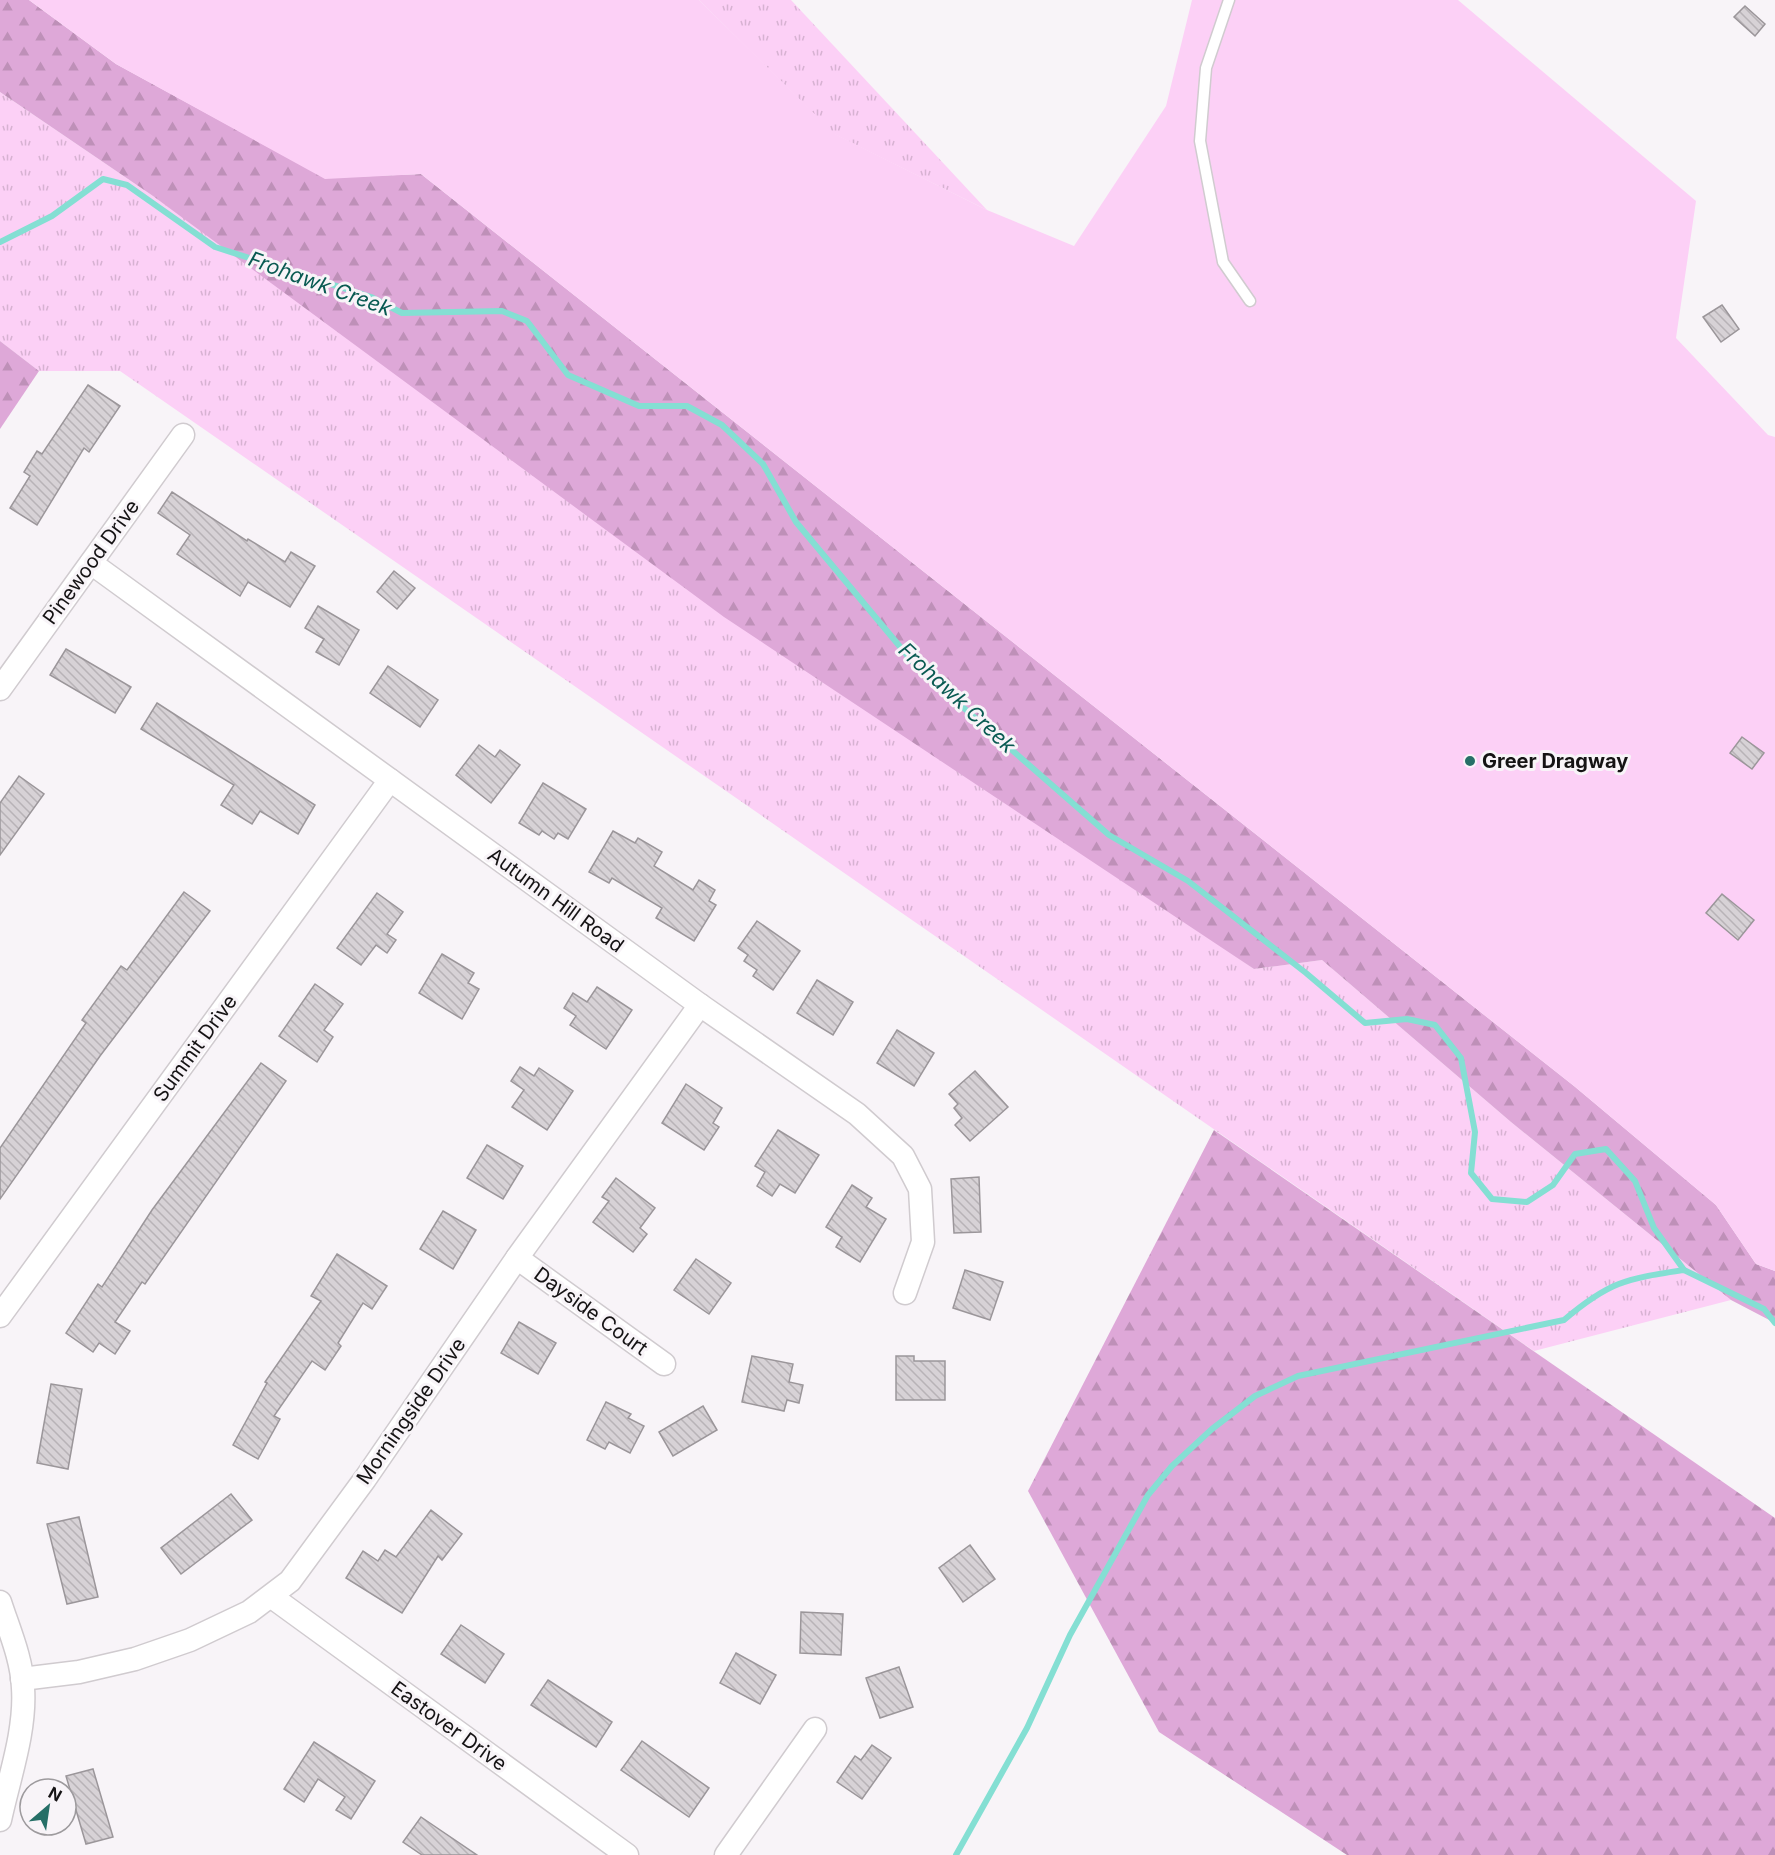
<svg xmlns="http://www.w3.org/2000/svg" width="1775" height="1855" font-family="Inter,sans-serif">
	<defs>
		<pattern id="grass-tufts" width="24" height="20" patternUnits="userSpaceOnUse" patternTransform="scale(1.5)"><rect width="24" height="20" fill="#fcd0f6"/><path d="M3 7l-1-3M5 7V3M7 7l1-3M15 17l-1-3M17 17v-4M19 17l1-3" fill="none" stroke="#d7b2d2"/></pattern>
		<pattern id="forest-firs" width="22" height="20" patternUnits="userSpaceOnUse" patternTransform="scale(1.5)"><rect width="22" height="20" fill="#dea8d8"/><path d="M5 1l3.5 6h-7zM16 11l3.5 6h-7z" fill="#be90b8"/></pattern>
		<pattern id="building-back-hatch" width="6" height="6" patternUnits="userSpaceOnUse" patternTransform="scale(1.5)"><rect width="6" height="6" fill="#d7d2d6"/><path d="M-1 5l2 2M0 0l6 6M5-1l2 2" fill="none" stroke="#b8b3b7"/></pattern>
	</defs>
	<rect width="100%" height="100%" fill="#f8f4f8"/>
	<!-- grass -->
	<g fill="url(#grass-tufts)">
		<path d="M699 0H791L987 210 834 134Z"/>
		<path d="M0 92 153 196 1254 969 1322 960 1511 1122 1731 1300 1534 1351 120 371H39L0 341Z"/>
	</g>
	<!-- forest -->
	<g fill="url(#forest-firs)">
		<path d="M0 0H29L116 64 325 178 421 174 1574 1086 1716 1205 1756 1264 1775 1271V1323L1731 1300 1511 1122 1322 960 1254 969 724 617 153 196 0 92Z"/>
		<path d="M0 341 39 371 0 429Z"/>
		<path d="M1214 1130 1775 1518V1855H1347L1159 1732 1028 1491Z"/>
	</g>
	<!-- pitch -->
	<path fill="#fcd0f6" d="M29 0H699L835 134 987 210 1074 246 1166 106 1192 0H1458L1696 201 1676 338 1768 435 1775 437V1271L1756 1264 1716 1205 1574 1086 421 174 325 179 116 64Z"/>
	<g fill="none" stroke-linecap="round" stroke-linejoin="round">
		<!-- stream -->
		<g stroke="#84dfd3" stroke-width="6">
			<path d="M0 242 52 216 103 179 127 185 215 247 371 297 402 313 502 311 527 321 568 375 639 406H687L722 425 763 464 796 522 917 667 1109 835 1188 881 1306 973 1365 1023 1407 1019 1435 1025 1461 1058 1475 1132 1471 1173 1492 1199 1527 1202 1553 1185 1575 1154 1606 1149 1635 1181 1654 1228 1684 1270 1764 1309 1775 1323"/>
			<path d="M956 1855 1027 1728 1070 1635 1148 1495 1172 1466 1212 1429 1255 1396 1298 1376 1564 1320C1610 1281 1626 1279 1684 1270"/>
		</g>
	</g>
	<!-- building -->
	<g fill="url(#building-back-hatch)" stroke="#9b969a" stroke-width="1.5">
		<path d="M1745 6 1765 24 1755 36 1734 17Z"/>
		<path d="M1722 305 1739 329 1721 342 1703 317Z"/>
		<path d="M88 385 120 406 89 452 84 448 37 525 10 508 30 476 24 472 37 451 42 454Z"/>
		<path d="M172 492 247 541 248 539 285 562 291 552 315 566 290 607 248 582 240 596 177 554 190 535 158 513Z"/>
		<path d="M394 571 415 588 397 609 377 592Z"/>
		<path d="M318 606 359 630 339 665 316 652 324 639 305 628Z"/>
		<path d="M66 649 131 687 115 713 50 675Z"/>
		<path d="M388 666 438 700 420 727 370 693Z"/>
		<path d="M157 703 315 805 298 834 260 811 252 824 221 805 234 785 141 729Z"/>
		<path d="M1742 737 1764 753 1752 769 1730 753Z"/>
		<path d="M479 745 495 757 500 750 520 765 491 803 456 775Z"/>
		<path d="M19 776 44 794 0 855V803Z"/>
		<path d="M543 783 586 809 568 839 558 833 554 839 542 831 539 835 519 823Z"/>
		<path d="M613 831 635 843 638 838 662 852 654 866 693 890 699 880 715 890 709 901 716 905 694 941 656 918 662 908 612 878 609 883 589 872Z"/>
		<path d="M184 892 210 911 100 1056 0 1199V1148L86 1023 82 1020 121 966 127 970Z"/>
		<path d="M377 893 403 912 387 934 396 940 387 953 376 945 361 965 337 948Z"/>
		<path d="M1722 894 1754 920 1738 940 1706 913Z"/>
		<path d="M757 921 800 951 773 990 753 976 757 970 744 961 748 955 738 948Z"/>
		<path d="M442 954 474 973 468 983 479 989 462 1019 419 993Z"/>
		<path d="M817 980 853 1002 833 1035 797 1013Z"/>
		<path d="M315 984 343 1004 324 1030 333 1037 317 1062 279 1036Z"/>
		<path d="M597 987 632 1010 606 1049 570 1025 576 1016 564 1008 573 993 587 1002Z"/>
		<path d="M897 1030 934 1053 914 1086 877 1063Z"/>
		<path d="M261 1063 286 1081 145 1284 142 1282 115 1322 130 1331 115 1354 99 1343 93 1352 66 1333 98 1284 102 1287 152 1210Z"/>
		<path d="M520 1067 534 1076 539 1068 573 1091 547 1130 512 1107 524 1090 511 1081Z"/>
		<path d="M975 1071 1008 1107 970 1141 955 1125 962 1118 954 1108 958 1104 949 1094Z"/>
		<path d="M686 1084 722 1108 713 1123 719 1127 704 1150 662 1123Z"/>
		<path d="M778 1130 819 1155 795 1193 780 1184 772 1196 757 1186 765 1172 755 1166Z"/>
		<path d="M487 1145 523 1166 503 1199 467 1178Z"/>
		<path d="M979 1177 981 1232 954 1233 951 1179Z"/>
		<path d="M616 1178 655 1208 640 1228 647 1234 633 1252 593 1222 609 1201 602 1197Z"/>
		<path d="M852 1185 872 1198 866 1207 886 1219 860 1262 836 1247 842 1237 826 1227Z"/>
		<path d="M443 1211 476 1230 453 1269 420 1249Z"/>
		<path d="M337 1254 387 1286 372 1309 363 1303 338 1343 341 1346 325 1370 312 1361 274 1416 280 1419 258 1459 233 1445 267 1383 265 1382 321 1301 311 1296Z"/>
		<path d="M696 1259 731 1283 709 1314 674 1290Z"/>
		<path d="M965 1270 1003 1282 990 1320 953 1308Z"/>
		<path d="M519 1322 556 1343 538 1374 501 1353Z"/>
		<path d="M752 1356 793 1364 789 1382 803 1385 799 1403 787 1400 784 1411 742 1402Z"/>
		<path d="M896 1356H914V1361H945V1400H896Z"/>
		<path d="M51 1384 82 1389 68 1469 37 1463Z"/>
		<path d="M606 1402 631 1414 628 1418 644 1426 630 1453 609 1442 605 1449 587 1440Z"/>
		<path d="M703 1406 717 1430 673 1456 659 1432Z"/>
		<path d="M231 1494 252 1520 181 1574 161 1548Z"/>
		<path d="M431 1510 462 1534 442 1560 438 1556 402 1613 346 1578 363 1551 378 1561 385 1550 396 1557Z"/>
		<path d="M79 1517 98 1597 67 1604 47 1524Z"/>
		<path d="M970 1545 995 1579 963 1602 939 1568Z"/>
		<path d="M801 1612 843 1614 841 1655 800 1653Z"/>
		<path d="M461 1625 504 1654 485 1683 441 1654Z"/>
		<path d="M736 1653 776 1675 760 1704 720 1683Z"/>
		<path d="M899 1667 913 1707 880 1718 866 1678Z"/>
		<path d="M548 1680 612 1722 596 1747 531 1705Z"/>
		<path d="M642 1741 709 1788 689 1817 621 1770Z"/>
		<path d="M314 1742 375 1781 351 1819 336 1810 345 1797 318 1779 304 1802 284 1789Z"/>
		<path d="M872 1745 891 1758 862 1799 837 1782 855 1756 861 1760Z"/>
		<path d="M93 1769 113 1837 86 1844 66 1776Z"/>
		<path d="M421 1817 477 1855H422L403 1842Z"/>
	</g>
	<g fill="none" stroke-linecap="round" stroke-linejoin="round">
		<defs>
			<path id="lane" d="M1229 0 1206 68 1200 141 1223 262 1250 301"/>
			<g id="street">
				<path d="M91 563 700 1005 857 1114 903 1156 920 1189 923 1242 905 1293"/>
				<path d="M0 689 183 435"/>
				<path d="M517 1258 664 1364"/>
				<path d="M0 1316 390 780"/>
				<path d="M272 1597 627 1855"/>
				<path d="M0 1602C9 1630 22 1659 23 1688 26 1731 9 1778 0 1820"/>
				<path d="M22 1679 79 1672 135 1659 190 1640 249 1612 290 1581 365 1479 517 1258 700 1005"/>
				<path d="M726 1855 815 1729"/>
			</g>
		</defs>
		<!-- lane casing -->
		<use href="#lane" stroke="#d0cbcf" stroke-width="13"/>
		<!-- street casing -->
		<use href="#street" stroke="#d0cbcf" stroke-width="25"/>
		<!-- lane -->
		<use href="#lane" stroke="#fff" stroke-width="10"/>
		<!-- street -->
		<use href="#street" stroke="#fff" stroke-width="22"/>
	</g>
	<!-- markers -->
	<circle fill="#266f67" stroke="#f8f4f8" stroke-width="2" cx="1470" cy="761" r="6"/>
	<g text-anchor="middle" stroke-width="6" stroke-linejoin="round" paint-order="stroke">
		<!-- street labels -->
		<g font-size="20" fill="#151314" stroke="#f8f4f8">
			<text transform="translate(91 562) rotate(-54)" y="7">Pinewood Drive</text>
			<text transform="translate(556 900) rotate(36)" y="7">Autumn Hill Road</text>
			<text transform="translate(195 1048) rotate(-54)" y="7">Summit Drive</text>
			<text transform="translate(591 1311) rotate(36)" y="7">Dayside Court</text>
			<text transform="translate(411 1411) rotate(-55)" y="7">Morningside Drive</text>
			<text transform="translate(449 1726) rotate(36)" y="7">Eastover Drive</text>
		</g>
		<!-- poi labels -->
		<g font-size="20" font-weight="bold" fill="#151314" stroke="#f8f4f8" text-anchor="start">
			<text x="1482" y="768">Greer Dragway</text>
		</g>
		<!-- water labels -->
		<g font-size="21" font-style="italic" fill="#095a52" stroke="#f8f4f8">
			<text transform="translate(320 284) rotate(20)" y="7">Frohawk Creek</text>
			<text transform="translate(957 698) rotate(43)" y="7">Frohawk Creek</text>
		</g>
	</g>
	<!-- north arrow -->
	<g transform="translate(48 1807) rotate(29)"><circle r="28" fill="#f8f4f8" stroke="#9d9a9d" stroke-width="1.5"/>
	<path d="M0-4.5L10 22L0 15L-10 22Z" fill="#266f67"/>
	<text y="-9" font-size="16" font-weight="bold" text-anchor="middle" fill="#151314">N</text>
	</g>
</svg>
